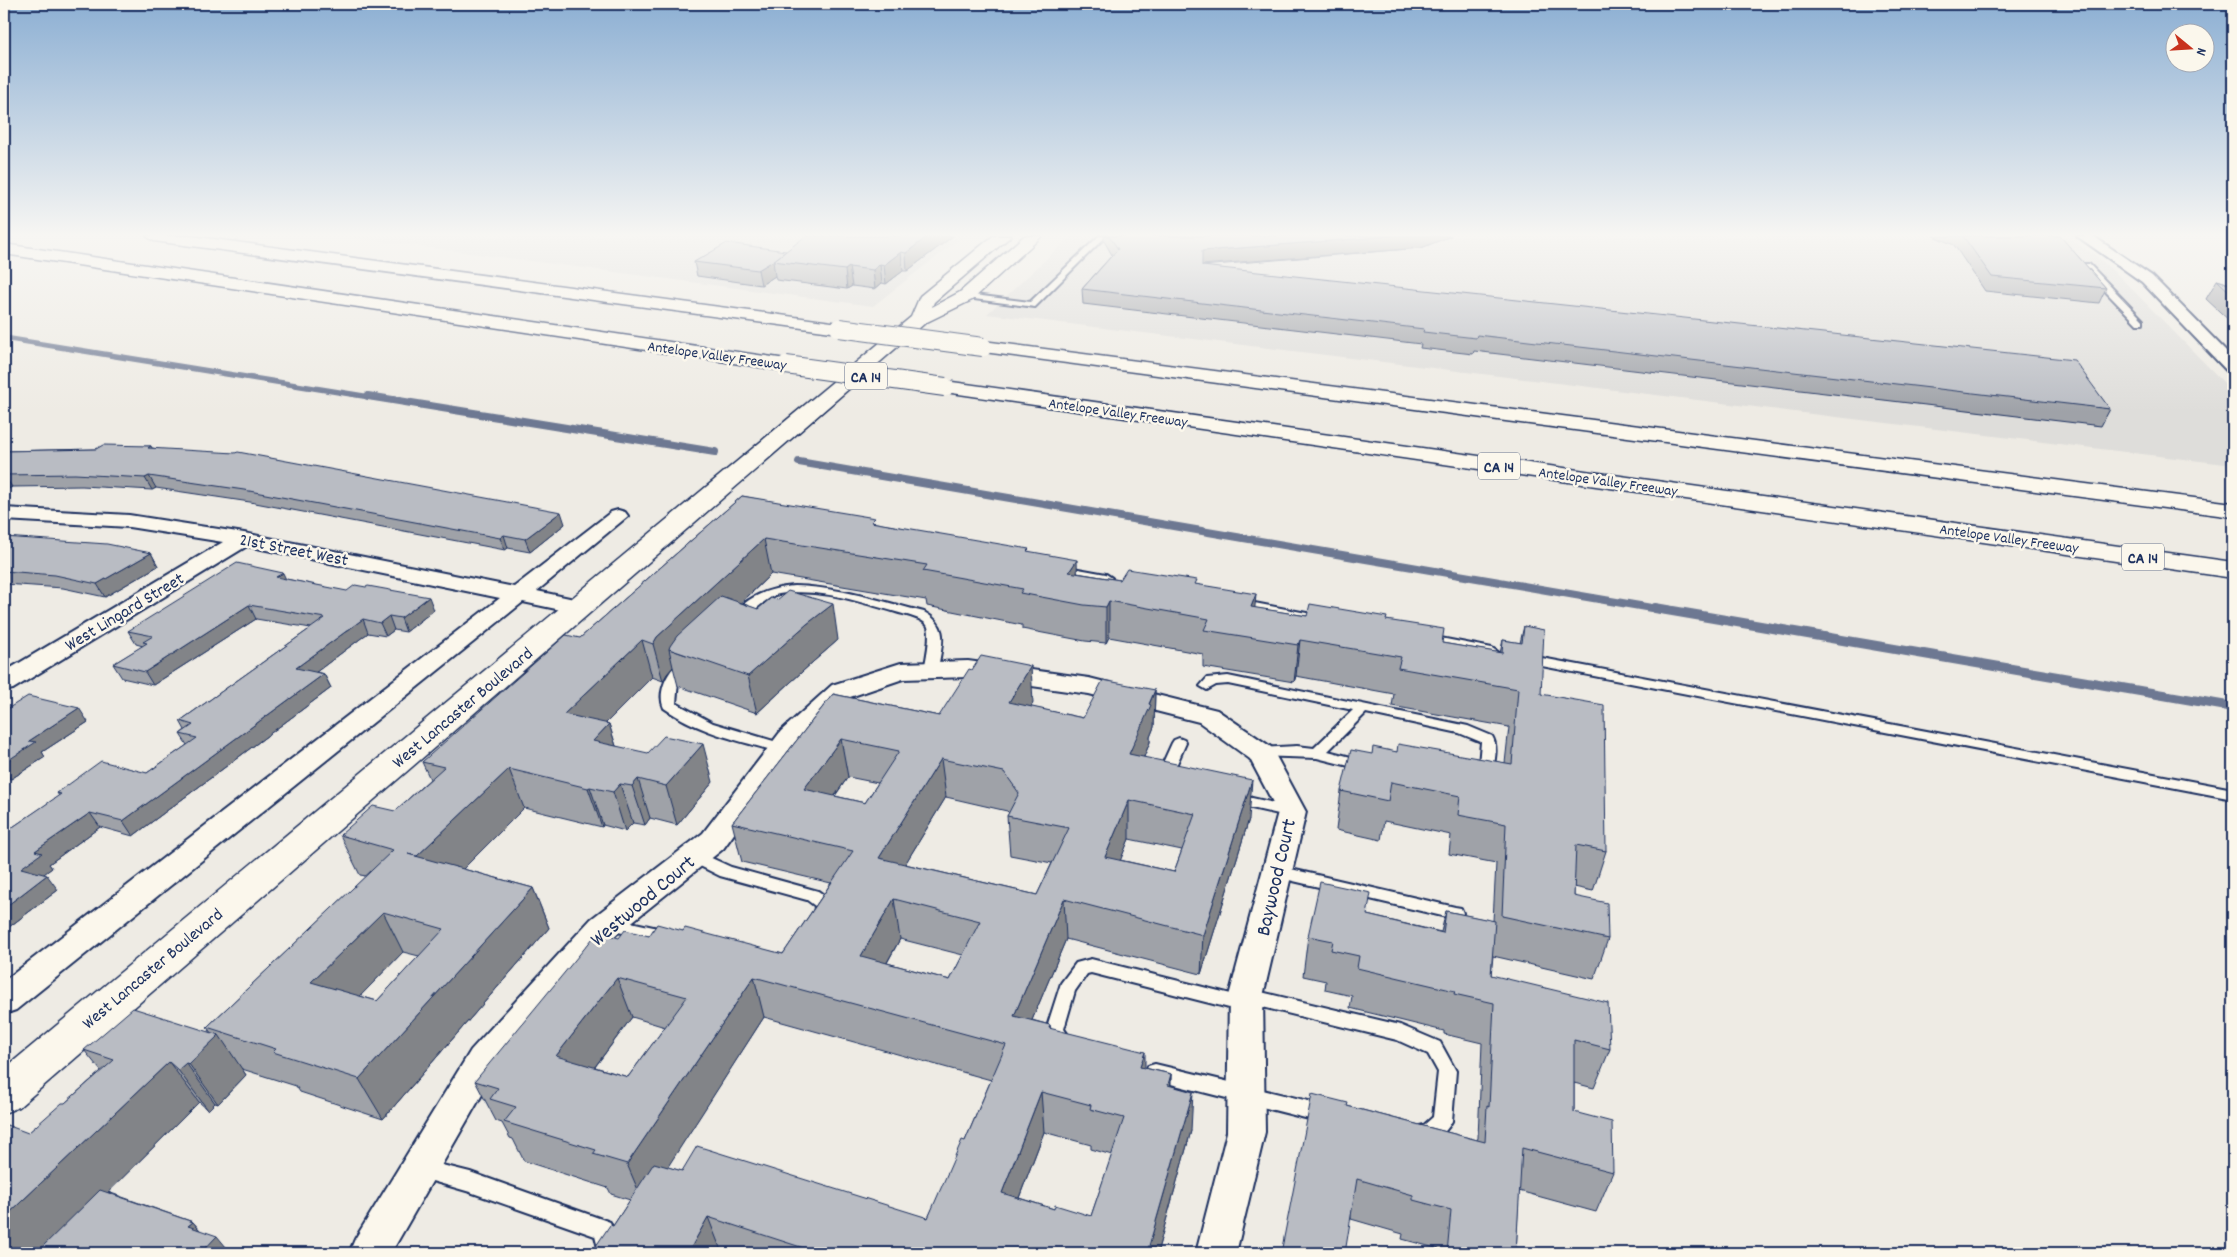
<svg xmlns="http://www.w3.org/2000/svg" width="2237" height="1257" font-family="Dekko,sans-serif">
	<rect width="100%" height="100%" fill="#eeebe4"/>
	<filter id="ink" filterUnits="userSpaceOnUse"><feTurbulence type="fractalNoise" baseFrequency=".02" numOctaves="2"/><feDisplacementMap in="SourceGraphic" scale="10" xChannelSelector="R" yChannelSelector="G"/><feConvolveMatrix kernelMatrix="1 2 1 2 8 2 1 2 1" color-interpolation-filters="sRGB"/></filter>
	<g filter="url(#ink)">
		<!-- built -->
		<g fill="#deddda">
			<path d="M340 236H963L873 306Z"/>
			<path d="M1071 236H2065L2095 255 2119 276 2233 392V465L987 314Z"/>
		</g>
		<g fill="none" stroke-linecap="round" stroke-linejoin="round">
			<!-- stream-far2 -->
			<path stroke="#6d7892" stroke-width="5.5" d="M4 338 376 398"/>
			<!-- stream-far1 -->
			<g stroke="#6d7892" stroke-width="8">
				<path d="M368 396 715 452"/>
				<path d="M799 462 1663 610"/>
			</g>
			<!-- stream -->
			<path stroke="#6d7892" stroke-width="10" d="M1655 608 2233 707"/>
			<defs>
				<g id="service">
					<path d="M1099 236H1107L1099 243 1035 307 966 298 962 296 966 294 1030 302Z"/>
					<path d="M2083 264H2089L2143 320V324H2137L2083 268Z"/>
					<path d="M1062 566 1106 574 1112 578 1106 582 1058 572 1056 570 1058 568Z"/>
					<path d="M794 586C839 587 881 601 924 612 951 627 941 645 938 670L931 674 924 670C926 660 932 632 927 625 921 617 905 615 896 612 859 602 818 587 779 594 764 597 747 622 734 619L732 616C747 596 770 588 794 586Z"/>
					<path d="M1239 600 1317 615 1323 619 1317 623 1235 607 1233 604Z"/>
					<path d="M1425 635 1492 648 1498 652 1492 656 1421 642 1419 639Z"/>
					<path d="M1526 655 2233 789V799L1521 662 1520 659Z"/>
					<path d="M687 659 693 663 678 682 676 703 713 723 787 745 789 748 787 751 782 753C741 741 699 733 664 708 656 692 670 663 687 659Z"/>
					<path d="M1228 676 1468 726 1492 736C1499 747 1494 763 1492 776L1490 780H1480L1478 776 1481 742 1459 733 1366 713 1328 751 1370 762 1372 765 1370 768 1365 770 1317 758 1256 756 1254 753 1256 750 1261 748 1297 746 1314 748 1353 710 1228 684 1216 685 1207 690 1200 686 1207 678Z"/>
					<path d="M1179 738 1184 740 1186 743 1172 775 1173 777 1171 781H1161L1157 776 1172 743 1174 740Z"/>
					<path d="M1234 794 1292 807 1297 808 1300 812 1297 816 1292 817 1229 803 1227 799 1229 795Z"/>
					<path d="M694 850 731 867 818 891C830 899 836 904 828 919L822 920 816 919 814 914 815 906 807 900 720 876 688 860 686 856 688 852Z"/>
					<path d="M1278 866 1455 907 1461 908 1463 913 1461 918 1455 919 1272 876 1270 872 1272 868Z"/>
					<path d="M608 917 667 930 673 932 675 937 673 942 667 944 602 928 600 923 602 918Z"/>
					<path d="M1091 959 1239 996 1242 991 1248 989 1400 1025 1440 1042 1456 1071 1452 1121C1444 1137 1428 1147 1411 1140L1408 1134 1411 1128 1424 1125 1433 1117 1438 1072 1428 1054 1397 1040 1254 1005 1251 1010 1245 1012 1091 973 1087 974 1075 991 1064 1029 1073 1042 1070 1048C1057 1052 1051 1041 1046 1030L1061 983 1076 963Z"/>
					<path d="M1155 1064 1325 1105 1332 1108 1335 1114 1332 1120 1325 1123 1155 1080 1148 1078 1146 1072 1148 1066Z"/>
					<path d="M422 1160 470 1172 610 1222 620 1249 618 1253H596L598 1248 595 1236 470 1192 415 1176 412 1169 415 1162Z"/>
				</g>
				<g id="minor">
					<path d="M2077 236H2093L2152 276 2233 358V372L2227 371 2142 282Z"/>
					<path d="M4 508 129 515 244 533 514 587 611 512 618 510 625 512 628 516 537 591 588 602 592 607 588 612 580 614 523 602 16 1010 4 1014V981L500 598 247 546 13 689 4 691V672L223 542 129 527 4 520Z"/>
					<path d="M968 661 1089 678 1217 710 1271 747 1306 812 1263 996 1265 1132 1236 1253H1196L1227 1132 1229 996 1278 812 1250 759 1199 722 1089 694 968 677 903 679 850 697 799 743 723 849 613 937 495 1072 391 1253H349L355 1239 471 1050 591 919 703 833 781 731 832 685 901 663Z"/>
				</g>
				<path id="tertiary" d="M993 236H1011L934 302 932 307 960 292 1024 236H1042L972 300 925 323 19 1107 4 1113V1069L911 317 920 296Z"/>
				<g id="motorway">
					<path d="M146 236H191L839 323 845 324 848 328 845 332 839 333 154 241Z"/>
					<path d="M4 244 786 359 793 361 796 365 793 369 786 371 4 254Z"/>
					<path d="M983 341 2233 503V517L976 351 974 347 976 343Z"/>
					<path d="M945 381 2233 562V578L938 391 935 387 938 383Z"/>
				</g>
			</defs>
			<!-- service casing -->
			<use href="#service" stroke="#1b2f5e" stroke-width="4"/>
			<!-- minor casing -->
			<use href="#minor" stroke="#1b2f5e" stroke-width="4"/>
			<!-- tertiary casing -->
			<use href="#tertiary" stroke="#1b2f5e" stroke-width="3"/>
			<!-- motorway casing -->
			<use href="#motorway" stroke="#1b2f5e" stroke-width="3"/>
			<!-- service -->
			<use href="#service" fill="#fbf7ec" fill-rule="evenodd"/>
			<!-- minor -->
			<use href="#minor" fill="#fbf7ec" fill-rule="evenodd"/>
			<!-- tertiary -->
			<use href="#tertiary" fill="#fbf7ec" fill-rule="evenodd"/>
			<!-- motorway -->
			<use href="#motorway" fill="#fbf7ec" fill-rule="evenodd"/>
			<defs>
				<g id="motorway-bridge">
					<path d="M839 328 983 347"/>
					<path d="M786 365 945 387"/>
				</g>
			</defs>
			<!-- motorway-bridge casing -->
			<use href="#motorway-bridge" stroke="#1b2f5e" stroke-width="20" stroke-linecap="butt"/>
			<!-- motorway-bridge -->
			<use href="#motorway-bridge" stroke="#fbf7ec" stroke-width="18"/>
		</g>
		<!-- wall -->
		<g fill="#9fa2a8" stroke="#1b2f5e" fill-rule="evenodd">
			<path d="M953 236 907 271H903L886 284 882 283 875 289 852 286 847 289 776 280 775 276 761 285 697 276 694 262Z"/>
			<path d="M1104 236H1451L1421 248 1202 266 2110 409 2101 426 1474 351 1473 354 1420 348 1421 344 1083 304 1082 289 1112 255 1104 241Z"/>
			<path d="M1933 236H2060L2106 288 2099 303 1985 291 1954 245Z"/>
			<path d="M2217 280 2233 285V324L2206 299Z"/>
			<path d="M151 446 152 448 565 524 530 552 508 548 505 550 250 502 156 488 152 490 82 486 12 487 8 489H4V451L96 449Z"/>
			<path d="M742 496 876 523 1029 552 1077 573 1120 580 1197 585 1255 608 1307 616 1386 620 1442 643 1500 653 1503 640 1520 643 1524 626 1541 694 1606 851 1593 891 1574 887V896L1608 939 1594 979 1493 956 1491 975 1610 1049 1594 1088 1574 1083V1112L1613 1172 1596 1212 1519 1191 1516 1253H1439V1249L1402 1239 1403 1234 1351 1219 1347 1106 1477 1140 1478 1138 1482 1043 1444 1034V1031L1350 1008 1352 996 1325 990 1326 981 1303 976 1308 936 1367 915 1441 932 1446 911 1493 921 1496 863 1449 854 1451 835 1384 821 1381 840 1336 830 1341 791 1372 754 1397 752 1505 763 1509 727 1392 706 1394 694 1296 676 1294 682 1203 667V654L1109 637 1106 643 1085 641 1022 629V625L927 606 926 600 771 574 741 603 838 640 814 661 757 713 678 686 673 667 667 674 663 681 652 677 606 723 609 724 616 746 713 782 677 825 650 818 645 825 633 823 625 831 603 825 602 827 524 808 463 869 533 888 549 928 383 1119 300 1092 296 1086 242 1069 246 1075 218 1104 215 1103 208 1110 199 1102 108 1192 193 1222 200 1230 4 1253 28 1133 65 1103 101 1071 84 1050 211 1033 207 1027 366 876 360 875 340 835 395 811 430 779 422 762 580 638ZM403 952 419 956 377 1001 360 996Z"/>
			<path d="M4 537 151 553 158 566 105 597 63 588 4 584Z"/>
			<path d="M286 579 434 610 406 632 394 630 386 636 368 633 316 672 324 674 331 688 133 836 100 827 49 864 52 868 43 874 58 890 9 927 4 926V833L59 796 57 793 147 773 187 745 180 734 185 730 180 721 311 628 256 619 153 685 122 678 113 664 143 646 136 644 128 631Z"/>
			<path d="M1155 690 1154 727 1150 737V742L1144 757 1249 819 1201 974 1066 939 1032 1020 1050 1025 1051 1029 1145 1068 1171 1074V1086L1191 1131 1157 1253H595L598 1249 596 1246 613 1226 630 1200 611 1194 608 1188 524 1161 513 1139 510 1138 502 1123 496 1121 475 1081 619 938 649 936 683 931 783 954 831 883 742 862 732 823 833 694 939 716 1033 703 1030 707 1083 718ZM848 777 878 783 865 803 835 796ZM946 797 1007 811 1009 813 1007 816 1010 855 1052 863 1037 895 905 864ZM1129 839 1182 850 1174 872 1120 860ZM900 939 963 955 950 980 887 963ZM632 1017 665 1027 628 1077 595 1067ZM764 1017 991 1080 965 1141 928 1218 682 1171 667 1167ZM1044 1132 1091 1145V1149L1112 1155 1091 1216 1054 1209 1019 1198Z"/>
			<path d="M4 711 88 722 42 752 45 757 11 779 4 777Z"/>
		</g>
		<!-- shaded-wall -->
		<g fill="#828488" stroke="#1b2f5e">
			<path d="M928 236H953L907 271 906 253Z"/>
			<path d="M1392 236H1451L1421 248 1201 265 1202 251Z"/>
			<path d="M901 252 903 271 886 284 884 265Z"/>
			<path d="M773 261 775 276 761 285 758 270Z"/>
			<path d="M880 264 882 283 875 289 873 270Z"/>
			<path d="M849 267 852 286 847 289 845 270Z"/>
			<path d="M4 475 12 487 8 489 4 481Z"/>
			<path d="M149 476 156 488 152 490 145 478Z"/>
			<path d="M561 512 565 524 530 552 525 539Z"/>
			<path d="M504 535 508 548 505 550 500 538Z"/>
			<path d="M764 539 771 574 686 655 669 649 673 667 667 674 663 681 653 644 657 637Z"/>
			<path d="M151 553 158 566 105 597 97 584Z"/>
			<path d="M1077 560 1078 595 1069 572Z"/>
			<path d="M283 573 289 586 276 577Z"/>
			<path d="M1256 594 1253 630 1251 607Z"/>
			<path d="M429 597 434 610 406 632 401 618Z"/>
			<path d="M1109 601V637L1106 643V607Z"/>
			<path d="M833 604 838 640 814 661 757 713 748 676 807 624Z"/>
			<path d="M249 605 256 619 153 685 145 672Z"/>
			<path d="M389 616 394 630 386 636 380 623Z"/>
			<path d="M363 619 368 633 303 682 296 668Z"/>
			<path d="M642 640 652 677 577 752 564 714Z"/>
			<path d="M1300 640 1296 676 1294 682 1298 645Z"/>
			<path d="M1031 666 1033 703 1012 740 1009 702Z"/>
			<path d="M324 674 331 688 133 836 123 821Z"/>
			<path d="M1155 690 1154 727 1150 737V742L1129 793V754Z"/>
			<path d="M79 708 88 722 42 752 45 757 11 779 4 770V763L29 741Z"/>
			<path d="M609 724 621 762 593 741Z"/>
			<path d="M841 739 848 777 812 828 804 789Z"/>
			<path d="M703 744 713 782 677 825 666 786Z"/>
			<path d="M941 759 946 797 885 897 879 858Z"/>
			<path d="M509 769 524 808 436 896 417 856Z"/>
			<path d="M638 779 650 818 645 825 632 786Z"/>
			<path d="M1252 780 1249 819 1201 974 1203 935Z"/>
			<path d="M620 784 633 823 625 831 613 792Z"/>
			<path d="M590 787 603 825 602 827 588 788Z"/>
			<path d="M1129 800V839L1106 896 1105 857Z"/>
			<path d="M90 813 100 827 49 864 52 868 32 883 21 868 35 851Z"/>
			<path d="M47 875 58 890 9 927 4 920V908Z"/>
			<path d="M533 888 549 928 383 1119 359 1079Z"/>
			<path d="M894 899 900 939 868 996 861 956Z"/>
			<path d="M1064 899 1066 939 1017 1056 1014 1016Z"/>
			<path d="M383 912 403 952 335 1022 311 982Z"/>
			<path d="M754 977 764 1017 644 1204 627 1164Z"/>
			<path d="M617 978 632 1017 573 1096 556 1056Z"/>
			<path d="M219 1035 246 1075 218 1104 189 1064Z"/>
			<path d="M1145 1052V1092L1140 1067Z"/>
			<path d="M169 1062 199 1102 47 1253H4V1218Z"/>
			<path d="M186 1063 215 1103 208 1110 178 1070Z"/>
			<path d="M1171 1074 1169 1114 1168 1085Z"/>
			<path d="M1041 1092 1044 1132 1006 1232 1002 1193Z"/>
			<path d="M1193 1092 1191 1131 1157 1253H1147Z"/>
			<path d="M708 1217 722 1253H688Z"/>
			<path d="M193 1222 210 1243 217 1236 231 1253H201L188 1226Z"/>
		</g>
		<!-- building -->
		<g fill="#b9bcc3" stroke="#1b2f5e" fill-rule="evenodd">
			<path d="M806 236H928L906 253 901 252 884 265 880 264 873 270 849 267 845 270 773 261Z"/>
			<path d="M1109 236H1392L1202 251V266L2074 360 2110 409 1477 335 1476 338 1423 332 1424 329 1082 289 1118 249Z"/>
			<path d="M1963 236H2060L2106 288 1992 277Z"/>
			<path d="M727 243 786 251 773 261 758 270 694 262Z"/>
			<path d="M2217 280 2233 285V295Z"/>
			<path d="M103 445 151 446 148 448 235 453 238 452 561 512 525 539 504 535 500 538 244 490 149 476 145 478 75 474 4 475V451L96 449Z"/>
			<path d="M742 496 875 518 871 522 1029 549 1027 551 1077 560 1069 572 1120 580 1127 569 1197 580 1195 584 1256 594 1251 607 1307 616 1310 604 1387 617 1386 620 1444 629 1442 643 1502 653 1503 640 1522 643 1524 626 1544 630 1541 694 1604 705 1606 851 1576 845 1574 896 1607 903 1608 939 1502 916 1506 824 1458 815 1460 796 1391 782 1388 801 1341 791 1351 750 1372 754 1373 747 1397 752 1398 744 1512 764 1518 689 1398 668 1401 657 1300 640 1298 645 1204 630 1209 619 1109 601 1106 607 1084 605 1020 593 1023 589 923 571 927 565 764 539 657 637 653 644 642 640 564 714 609 724 593 741 648 753 664 736 703 744 666 786 638 779 632 786 620 784 613 792 590 787 588 788 509 769 417 856 408 854 533 888 359 1079 273 1052 276 1049 207 1027 393 850 340 835 373 806 395 811 444 767 422 762 566 635 580 638ZM383 912 444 929 377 1001 311 982Z"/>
			<path d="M4 537 107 544 151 553 97 584 55 575 4 571Z"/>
			<path d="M237 563 283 573 276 577 347 591 355 585 366 587 368 586 429 597 401 618 389 616 380 623 363 619 296 668 324 674 123 821 90 813 35 851 42 853 21 868 47 875 4 908V833L61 794 57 793 101 761 147 773 197 738 180 734 193 725 180 721 325 618 249 605 145 672 113 664 147 643 143 642 153 636 128 631Z"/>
			<path d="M788 591 833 604 807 624 748 676 669 649 670 646 677 636 721 596 758 609 771 598 777 600Z"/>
			<path d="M981 656 1031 666 1009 702 1083 718 1103 680 1155 690 1149 704 1151 705 1129 754 1252 780 1203 935 1064 899 1014 1016 1050 1025 1049 1028 1145 1052 1140 1067 1171 1074 1168 1085 1193 1092 1147 1253H811L813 1251 708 1217 688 1253 683 1252 682 1253H595L599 1247 596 1246 610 1225 613 1226 654 1163 682 1171 697 1146 928 1218 962 1140 965 1141 1006 1045 754 977 627 1164 593 1154 596 1150 504 1122 516 1107 490 1099 498 1088 475 1081 598 932 619 938 625 930 649 936 657 924 683 931 685 928 783 954 853 851 732 823 833 694 939 716 969 669 972 670ZM841 739 899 751 865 803 804 789ZM941 759 1004 772 1019 793 1007 816 1069 828 1037 895 879 858ZM1129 800 1195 814 1174 872 1105 857ZM894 899 980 921 950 980 861 956ZM617 978 687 997 628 1077 556 1056ZM1041 1092 1091 1105 1090 1109 1124 1118 1091 1216 1055 1205 1054 1209 1002 1193Z"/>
			<path d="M28 696 79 708 29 741 36 742 4 763V711Z"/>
			<path d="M1320 882 1371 893 1367 915 1443 933 1446 911 1495 921 1491 975 1608 1003 1610 1049 1574 1040V1112L1612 1122 1613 1172 1522 1148 1516 1253H1447L1451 1210 1413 1200V1195L1357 1179 1345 1253H1281L1312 1094 1348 1103 1347 1106 1485 1142 1487 1106 1489 1107 1494 1003 1454 994 1455 991 1357 968 1359 956 1331 950 1333 941 1308 936Z"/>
			<path d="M133 1008 219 1035 189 1064 186 1063 178 1070 169 1062 4 1218V1124L28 1133 62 1103H65L114 1060 84 1050Z"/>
			<path d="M100 1190 193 1222 188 1226 217 1236 201 1253H36Z"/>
		</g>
	</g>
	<!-- sky -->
	<linearGradient id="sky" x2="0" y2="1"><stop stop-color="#8cafd3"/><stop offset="0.57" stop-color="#f7f6f3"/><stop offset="1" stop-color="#f7f6f3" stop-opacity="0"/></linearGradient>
	<rect width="2237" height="412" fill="url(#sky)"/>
	<g text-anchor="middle" stroke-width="5" stroke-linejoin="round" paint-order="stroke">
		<!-- far-street labels -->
		<g font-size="15" fill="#1b2f5e" stroke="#fbf7ec">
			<text transform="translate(717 355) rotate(8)" y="5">Antelope Valley Freeway</text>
			<text transform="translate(1118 412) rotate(8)" y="5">Antelope Valley Freeway</text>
			<text transform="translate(1608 481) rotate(8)" y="5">Antelope Valley Freeway</text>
			<text transform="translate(2009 538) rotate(8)" y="5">Antelope Valley Freeway</text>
		</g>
		<!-- shield labels -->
		<g fill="#fbf7ec" stroke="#5e6b89" stroke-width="1">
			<rect x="845" y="362.5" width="42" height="27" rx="4"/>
			<rect x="1478" y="452.5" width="42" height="27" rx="4"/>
			<rect x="2122" y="543.5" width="42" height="27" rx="4"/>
		</g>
		<g font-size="16" font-weight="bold" fill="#1b2f5e">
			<text x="866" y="382">CA 14</text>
			<text x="1499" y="472">CA 14</text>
			<text x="2143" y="563">CA 14</text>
		</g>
		<!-- street labels -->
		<g font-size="18" fill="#1b2f5e" stroke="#fbf7ec">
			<text transform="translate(294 549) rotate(11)" y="6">21st Street West</text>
			<text transform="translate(124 611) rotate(-31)" y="6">West Lingard Street</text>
			<text transform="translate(462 707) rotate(-40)" y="6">West Lancaster Boulevard</text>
			<text transform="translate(152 968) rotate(-40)" y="6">West Lancaster Boulevard</text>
		</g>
		<!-- near-street labels -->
		<g font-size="21" fill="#1b2f5e" stroke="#fbf7ec">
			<text transform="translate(1275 877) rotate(-77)" y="7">Baywood Court</text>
			<text transform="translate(642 900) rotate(-40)" y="7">Westwood Court</text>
		</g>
	</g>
	<!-- margin -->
	<rect width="2237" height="1257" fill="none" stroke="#fbf7ec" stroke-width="20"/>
	<rect x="10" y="10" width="2217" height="1237" fill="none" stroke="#1b2f5e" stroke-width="2" filter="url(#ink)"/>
	<!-- north arrow -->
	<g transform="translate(2190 48) rotate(108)"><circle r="24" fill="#fbf7ec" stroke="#a1a7b3"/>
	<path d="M0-4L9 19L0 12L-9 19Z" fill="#c8321e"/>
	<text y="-8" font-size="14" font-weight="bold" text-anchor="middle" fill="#1b2f5e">N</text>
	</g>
</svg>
